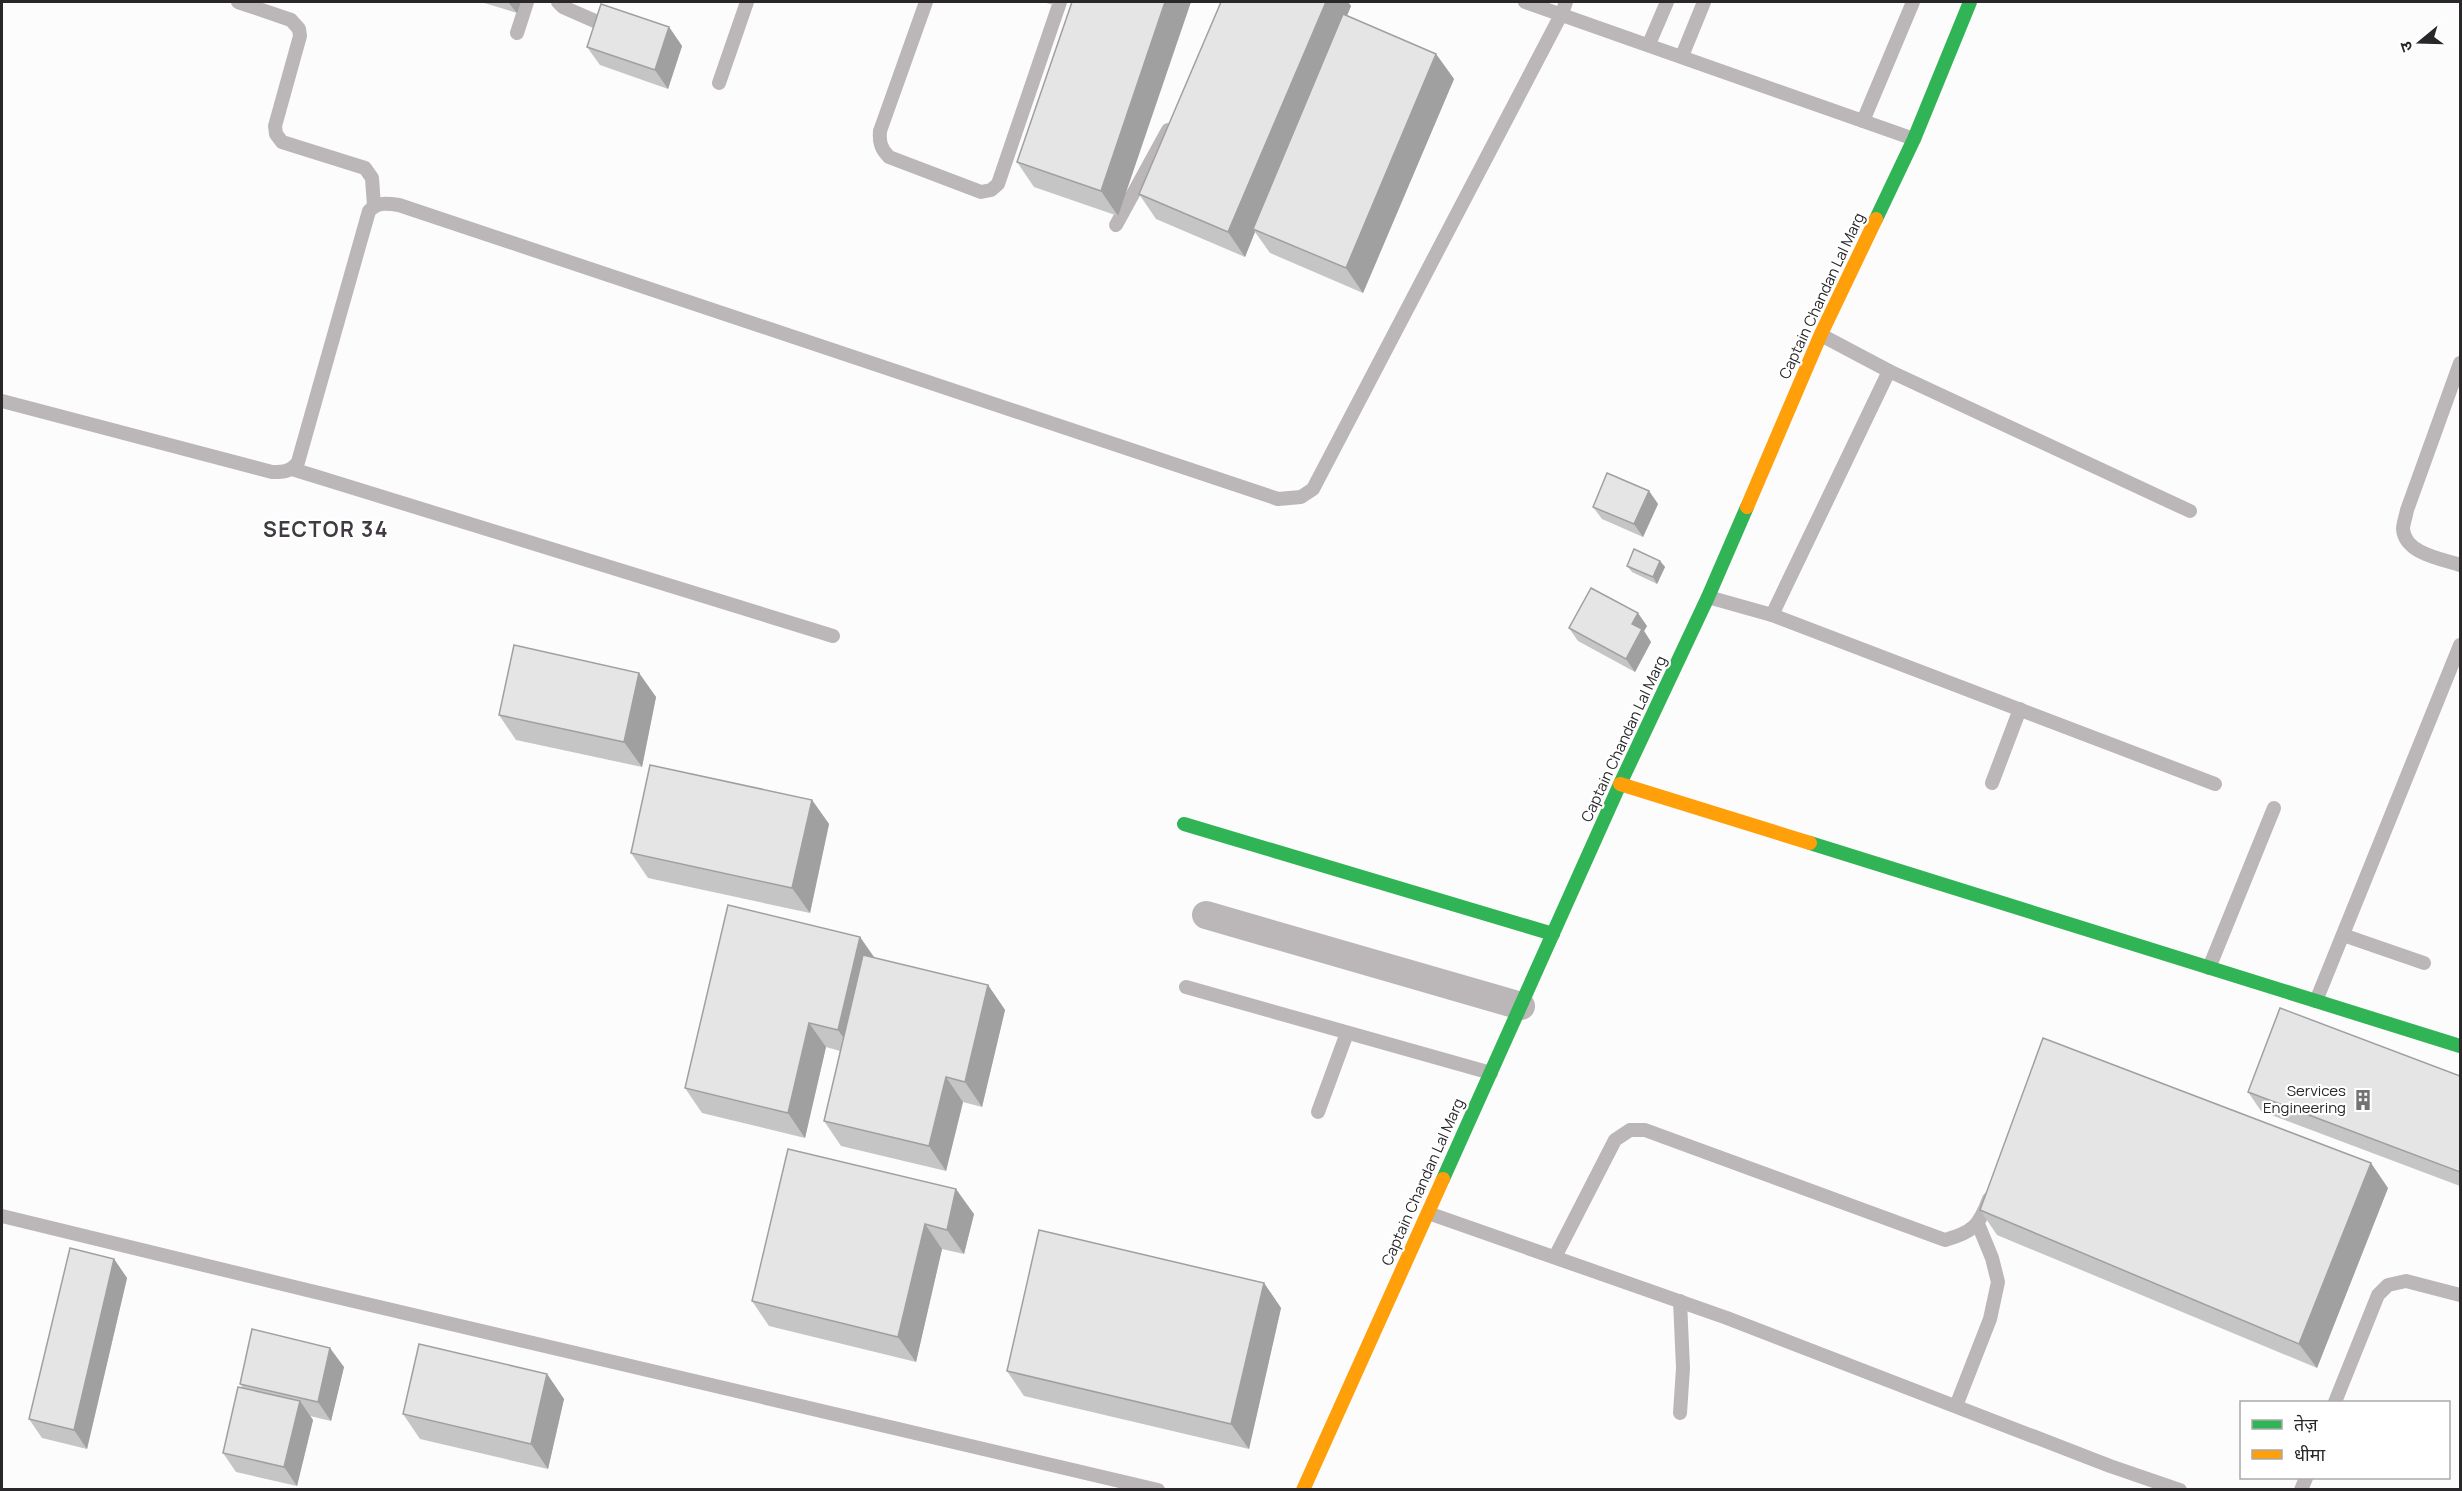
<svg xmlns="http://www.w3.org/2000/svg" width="2462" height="1491" font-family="Manrope,'Noto Sans Devanagari',sans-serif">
	<rect width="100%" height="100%" fill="#fdfcfd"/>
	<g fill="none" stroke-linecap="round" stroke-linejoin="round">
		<!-- lane -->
		<g stroke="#bbb6b8" stroke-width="14">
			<path d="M238 2 291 20 299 29 300 36 275 126 276 134 282 142 365 168 372 178 374 206"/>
			<path d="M558 2 563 7 604 25"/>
			<path d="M926 2 880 131C879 142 881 149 889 157L981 192 991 190 998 184 1060 2"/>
			<path d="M1525 2 1914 139"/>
			<path d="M517 33 527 2"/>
			<path d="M1649 44 1667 2"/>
			<path d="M1682 56 1704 2"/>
			<path d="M719 83 747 2"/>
			<path d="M1863 121 1913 2"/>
			<path d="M1116 225 1168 130"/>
			<path d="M1821 335 1889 371 2190 511"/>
			<path d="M2460 363 2407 510C2406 516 2403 524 2403 529 2405 554 2442 559 2460 565"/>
			<path d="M2 401 272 472C284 472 290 472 298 462L369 211C378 202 386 203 399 205L1278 499 1301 497 1313 489 1562 13 1566 2"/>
			<path d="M292 469 833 636"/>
			<path d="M1708 597 1772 615 2215 784"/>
			<path d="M1772 615 1889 371"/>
			<path d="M1992 783 2020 709"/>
			<path d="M2343 935 2424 963"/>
			<path d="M2209 968 2274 808"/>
			<path d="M1186 987 1491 1073"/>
			<path d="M2316 1001 2460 645"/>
			<path d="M1318 1112 1347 1033"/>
			<path d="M1428 1213 1727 1318 2110 1466 2180 1490"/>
			<path d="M2 1216 311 1291 1158 1490"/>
			<path d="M1555 1257 1615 1140 1630 1130H1645L1945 1240C1973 1232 1979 1226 1989 1199"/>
			<path d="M1680 1301 1683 1368 1680 1413"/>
			<path d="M2335 1402 2378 1295 2388 1285 2406 1281 2460 1295"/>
			<path d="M1956 1406 1990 1319 1998 1282 1992 1258 1978 1224"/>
			<path d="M2301 1490 2306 1478"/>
		</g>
		<!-- street -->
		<path stroke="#bbb6b8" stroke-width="28" d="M1206 915 1521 1006"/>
		<!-- fast -->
		<g stroke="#30b455" stroke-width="14">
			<path d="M1876 219 1914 139 1970 2"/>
			<path d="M1184 824 1553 934"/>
			<path d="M1810 843 2460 1046"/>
			<path d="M1443 1179 1620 784 1708 597 1747 507"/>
		</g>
		<!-- slow -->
		<g stroke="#ff9f0a" stroke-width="14">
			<path d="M1747 507 1821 334 1876 219"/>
			<path d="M1620 784 1810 843"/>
			<path d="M1303 1490 1443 1179"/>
		</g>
	</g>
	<!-- wall -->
	<g fill="#c6c5c6">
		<path d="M481 2H521L517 13Z"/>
		<path d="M1043 2H1054L1053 5Z"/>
		<path d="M1072 2 1118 216 1034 187 1017 162Z"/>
		<path d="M1221 2H1348L1351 6 1347 16 1436 54 1454 79 1363 293 1270 253 1255 232 1245 257 1156 219 1139 194Z"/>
		<path d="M669 27 682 46 668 89 600 65 587 47Z"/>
		<path d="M1649 491 1658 504 1643 537 1602 519 1593 507Z"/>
		<path d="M1660 561 1665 567 1657 584 1632 572 1627 566Z"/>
		<path d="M1647 626 1644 631 1651 642 1635 672 1578 641 1569 628Z"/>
		<path d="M639 673 656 697 642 767 516 740 499 715Z"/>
		<path d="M812 800 829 824 810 913 648 878 631 853Z"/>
		<path d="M860 937 875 958 988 985 1005 1010 982 1107 963 1102 946 1171 841 1146 824 1121 840 1051 826 1047 805 1138 702 1113 685 1088Z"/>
		<path d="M2460 1076V1186L2261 1111 2248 1092Z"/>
		<path d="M788 1149 974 1214 964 1254 942 1249 916 1362 769 1326 752 1301Z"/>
		<path d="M2388 1188 2317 1368 1997 1235 1980 1210Z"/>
		<path d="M114 1259 127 1278 87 1449 42 1438 29 1419Z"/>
		<path d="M1264 1283 1281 1308 1249 1449 1024 1396 1007 1371Z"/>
		<path d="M344 1367 331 1421 310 1416 313 1420 297 1486 236 1472 223 1453 243 1388 240 1384Z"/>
		<path d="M547 1374 564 1399 548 1469 420 1439 403 1414Z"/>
	</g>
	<!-- shaded-wall -->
	<g fill="#a1a0a1">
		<path d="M508 2H521L517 13Z"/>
		<path d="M1165 2H1191L1118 216 1101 191Z"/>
		<path d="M1326 2H1348L1351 6 1256 230 1253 229 1255 232 1245 257 1228 232Z"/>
		<path d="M669 27 682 46 668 89 655 70Z"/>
		<path d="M1436 54 1454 79 1363 293 1346 268Z"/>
		<path d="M1649 491 1658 504 1643 537 1634 524Z"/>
		<path d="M1660 561 1665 567 1657 584 1653 577Z"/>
		<path d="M1638 613 1647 626 1644 631 1651 642 1635 672 1626 659 1632 624Z"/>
		<path d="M639 673 656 697 642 767 624 742Z"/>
		<path d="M812 800 829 824 810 913 792 888Z"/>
		<path d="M860 937 877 962 855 1054 838 1030Z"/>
		<path d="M988 985 1005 1010 982 1107 965 1082Z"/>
		<path d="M809 1023 826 1047 805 1138 788 1113Z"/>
		<path d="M946 1077 963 1102 946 1171 929 1146Z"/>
		<path d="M2371 1163 2388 1188 2317 1368 2299 1344Z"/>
		<path d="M956 1189 974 1214 964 1254 947 1230Z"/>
		<path d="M925 1224 942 1249 916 1362 898 1337Z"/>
		<path d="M114 1259 127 1278 87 1449 74 1430Z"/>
		<path d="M1264 1283 1281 1308 1249 1449 1231 1424Z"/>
		<path d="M330 1348 344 1367 331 1421 318 1402Z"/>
		<path d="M547 1374 564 1399 548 1469 531 1444Z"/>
		<path d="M300 1401 313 1420 297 1486 284 1467Z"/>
	</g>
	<!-- building -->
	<g fill="#e6e5e6" stroke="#a1a0a1" stroke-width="1.5">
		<path d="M1072 2H1165L1101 191 1017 162Z"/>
		<path d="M1221 2H1326L1228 232 1139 194Z"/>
		<path d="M601 4 669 27 655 70 587 47Z"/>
		<path d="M1343 14 1436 54 1346 268 1253 229Z"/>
		<path d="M1607 473 1649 491 1634 524 1593 507Z"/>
		<path d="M1634 549 1660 561 1653 577 1627 566Z"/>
		<path d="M1591 588 1638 613 1632 624 1642 629 1626 659 1569 628Z"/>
		<path d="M514 645 639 673 624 742 499 715Z"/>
		<path d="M650 765 812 800 792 888 631 853Z"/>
		<path d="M728 905 860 937 838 1030 809 1023 788 1113 685 1088Z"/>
		<path d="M863 955 988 985 965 1082 946 1077 929 1146 824 1121Z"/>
		<path d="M2280 1008 2460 1076V1172L2248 1092Z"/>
		<path d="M2043 1038 2371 1163 2299 1344 1980 1210Z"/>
		<path d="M788 1149 956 1189 947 1230 925 1224 898 1337 752 1301Z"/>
		<path d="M1039 1230 1264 1283 1231 1424 1007 1371Z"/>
		<path d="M70 1248 114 1259 74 1430 29 1419Z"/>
		<path d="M252 1329 330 1348 318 1402 240 1384Z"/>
		<path d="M419 1344 547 1374 531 1444 403 1414Z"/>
		<path d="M238 1387 300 1401 284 1467 223 1453Z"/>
	</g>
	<!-- icons -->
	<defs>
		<symbol id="building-bare" viewBox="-9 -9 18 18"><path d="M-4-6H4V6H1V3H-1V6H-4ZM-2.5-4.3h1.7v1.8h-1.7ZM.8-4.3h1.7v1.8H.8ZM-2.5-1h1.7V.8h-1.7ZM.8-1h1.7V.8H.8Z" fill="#737274" stroke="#fff" stroke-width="2.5" paint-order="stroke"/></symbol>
	</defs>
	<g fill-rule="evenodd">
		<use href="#building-bare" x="2348" y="1085" width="30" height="30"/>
	</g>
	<g text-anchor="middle" stroke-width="4.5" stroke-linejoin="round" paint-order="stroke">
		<!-- street labels -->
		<g font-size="15" fill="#29272a" stroke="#fff">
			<text transform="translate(1822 296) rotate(-65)" y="5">Captain Chandan Lal Marg</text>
			<text transform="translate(1624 739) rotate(-65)" y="5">Captain Chandan Lal Marg</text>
			<text transform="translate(1423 1182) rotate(-66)" y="5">Captain Chandan Lal Marg</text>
		</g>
		<!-- poi labels -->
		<g font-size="15" fill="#29272a" stroke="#fff" text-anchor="end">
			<text x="2346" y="1096">Services<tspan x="2346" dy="17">Engineering</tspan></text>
		</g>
		<!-- district labels -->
		<g font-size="21" font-weight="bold" letter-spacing="1.5" fill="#3f3b41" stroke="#fff">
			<text x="326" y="537">SECTOR 34</text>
		</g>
	</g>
	<!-- border -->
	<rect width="2462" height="1491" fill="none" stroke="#29272a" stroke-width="6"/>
	<!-- legend -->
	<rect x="2240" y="1401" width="210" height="78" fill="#ffffff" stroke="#a9a9aa" stroke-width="1.5"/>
	<rect x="2252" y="1420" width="30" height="9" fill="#30b455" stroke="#a9a9aa" stroke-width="1.5"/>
	<text x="2294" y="1431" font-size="18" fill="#29272a">तेज़</text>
	<rect x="2252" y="1450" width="30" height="9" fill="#ff9f0a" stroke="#a9a9aa" stroke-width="1.5"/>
	<text x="2294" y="1461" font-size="18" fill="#29272a">धीमा</text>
	<!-- north arrow -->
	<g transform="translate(2420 42) rotate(251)" stroke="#ffffff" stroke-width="4.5" paint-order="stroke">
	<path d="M0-4.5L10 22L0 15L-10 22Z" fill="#29272a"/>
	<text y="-9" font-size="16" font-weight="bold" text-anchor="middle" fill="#29272a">उ</text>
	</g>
</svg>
